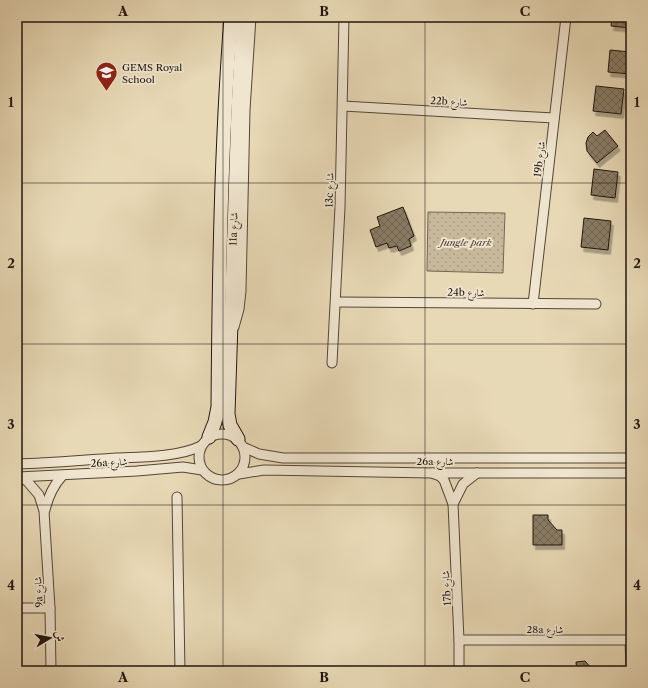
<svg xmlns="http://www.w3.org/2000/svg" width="648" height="688" font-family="'Libre Caslon Text',Amiri,serif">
	<defs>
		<pattern id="park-dots" width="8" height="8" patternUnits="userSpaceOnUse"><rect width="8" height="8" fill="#c6b899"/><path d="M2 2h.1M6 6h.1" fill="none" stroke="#aa9d83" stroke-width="1.8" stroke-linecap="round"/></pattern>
		<pattern id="building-cross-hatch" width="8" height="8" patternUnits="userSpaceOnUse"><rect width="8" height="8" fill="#887b65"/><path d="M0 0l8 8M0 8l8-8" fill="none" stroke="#6f6452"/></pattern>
		<filter id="shadow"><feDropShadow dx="2.5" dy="4.5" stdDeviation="0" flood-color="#0004"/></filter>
	</defs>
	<rect width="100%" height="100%" fill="#e8d9b6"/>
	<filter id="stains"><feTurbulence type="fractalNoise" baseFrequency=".005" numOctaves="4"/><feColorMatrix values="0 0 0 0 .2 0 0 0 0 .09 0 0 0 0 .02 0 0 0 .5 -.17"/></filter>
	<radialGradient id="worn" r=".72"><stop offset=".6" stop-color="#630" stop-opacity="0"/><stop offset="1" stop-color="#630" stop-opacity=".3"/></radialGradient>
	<!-- park -->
	<path fill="url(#park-dots)" stroke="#746654" d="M428 212 505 213 503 273 427 271Z"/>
	<!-- building -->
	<g fill="url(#building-cross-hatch)" stroke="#21150e" filter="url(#shadow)">
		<path d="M612 17H631V28L611 26Z"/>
		<path d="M610 50 631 52 630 74 608 72Z"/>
		<path d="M596 86 624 89 621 114 593 111Z"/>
		<path d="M605 130 618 146 597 163 587 151 586 143 588 137 593 132 597 136Z"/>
		<path d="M594 169 618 172 615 198 591 195Z"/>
		<path d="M403 207 414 236 409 239 411 246 399 251 397 246 389 248 387 243 376 247 370 230 380 226 377 217Z"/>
		<path d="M584 218 611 221 608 250 581 247Z"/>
		<path d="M533 515H548V520L557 530H562V545H533Z"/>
		<path d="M585 661 594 671H577L576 662Z"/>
	</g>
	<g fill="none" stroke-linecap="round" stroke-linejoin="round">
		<defs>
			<g id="street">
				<path d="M343 106 554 118"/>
				<path d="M336 302 596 304"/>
				<path d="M533 304 566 17"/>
				<path d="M234 327 239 309 241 291 245 110 251 17"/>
				<path d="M332 363 340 207 344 17"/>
				<circle cx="222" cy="457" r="23"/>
				<path d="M243 447 259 454 283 458H631"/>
				<path d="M17 464C50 463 83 460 116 458 141 457 179 457 201 446"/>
				<path d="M432 473 440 476 444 480 453 504 459 640V671"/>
				<path d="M239 474 264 470 431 473H631"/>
				<path d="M18 477 137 471 183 467 202 470"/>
				<path d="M19 477 27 481 39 495 44 511 50 608 51 671"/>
				<path d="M177 497 180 671"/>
				<path d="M453 504 463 484 477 473"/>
				<path d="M45 510C48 497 53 486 62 476"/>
				<path d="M17 608H50"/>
				<path d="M459 640H631"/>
				<path d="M630 640 631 671"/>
			</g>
			<g id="secondary">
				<path d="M209 437 215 422 218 407C219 277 221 147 231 17"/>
				<path d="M238 439 230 425 228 414 238 109 243 17"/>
			</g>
		</defs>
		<!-- street casing -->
		<use href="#street" stroke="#534638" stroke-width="11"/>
		<!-- secondary casing -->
		<use href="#secondary" stroke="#21150e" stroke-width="15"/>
		<!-- street -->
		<use href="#street" stroke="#f0e6d0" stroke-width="9"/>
		<!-- secondary -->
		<use href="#secondary" stroke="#f0e6d0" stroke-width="13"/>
	</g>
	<!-- grid -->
	<path fill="none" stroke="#21150e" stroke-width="1" stroke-opacity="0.55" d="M223 17V671M425 17V671M17 183H631M17 344H631M17 505H631"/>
	<!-- icons -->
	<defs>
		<symbol id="school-pin" viewBox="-11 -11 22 30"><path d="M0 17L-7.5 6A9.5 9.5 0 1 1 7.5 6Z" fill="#8f2418" stroke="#f0e6d0"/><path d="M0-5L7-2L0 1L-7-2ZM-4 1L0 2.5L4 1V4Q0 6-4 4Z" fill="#fff"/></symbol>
	</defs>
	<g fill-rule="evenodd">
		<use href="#school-pin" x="94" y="60" width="25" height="34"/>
	</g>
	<g text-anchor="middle" stroke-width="3.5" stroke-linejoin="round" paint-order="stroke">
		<!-- poi labels -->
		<g font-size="10" fill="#21150e" stroke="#f0e6d0" text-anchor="start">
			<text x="122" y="71">GEMS Royal<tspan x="122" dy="12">School</tspan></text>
		</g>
		<!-- street labels -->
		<g font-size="10" fill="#21150e" stroke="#f0e6d0">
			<text transform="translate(449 101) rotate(3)" y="4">22b شارع</text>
			<text transform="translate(539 159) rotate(-83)" y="4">19b شارع</text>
			<text transform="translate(329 190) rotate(-88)" y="4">13c شارع</text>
			<text transform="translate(233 229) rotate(-88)" y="4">11a شارع</text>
			<text transform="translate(466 292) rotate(1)" y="4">24b شارع</text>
			<text x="435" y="465">26a شارع</text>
			<text transform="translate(109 462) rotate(-3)" y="4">26a شارع</text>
			<text transform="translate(446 588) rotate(-93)" y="4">17b شارع</text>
			<text transform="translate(38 592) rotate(-93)" y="4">9a شارع</text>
			<text x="545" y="633">28a شارع</text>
		</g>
		<!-- park labels -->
		<g font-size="10" font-style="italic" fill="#534638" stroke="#f0e6d0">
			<text x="466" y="246">Jungle park</text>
		</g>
	</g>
	<!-- margin -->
	<rect width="648" height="688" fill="none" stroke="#e8d9b6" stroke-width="44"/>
	<!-- north arrow -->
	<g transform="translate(50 638) rotate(80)" stroke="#f0e6d0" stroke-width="3" paint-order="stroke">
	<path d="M0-3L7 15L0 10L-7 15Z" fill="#21150e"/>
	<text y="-6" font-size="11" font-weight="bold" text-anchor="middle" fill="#21150e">ش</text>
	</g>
	<rect x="22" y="22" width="604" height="644" fill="none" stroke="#21150e" stroke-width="1.5"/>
	<g font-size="13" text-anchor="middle" font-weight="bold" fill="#21150e">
		<text x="123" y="16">A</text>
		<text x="324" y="16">B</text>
		<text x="525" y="16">C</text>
		<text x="11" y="107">1</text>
		<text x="637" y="107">1</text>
		<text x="11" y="268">2</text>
		<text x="637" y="268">2</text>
		<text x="11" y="429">3</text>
		<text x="637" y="429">3</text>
		<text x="11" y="590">4</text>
		<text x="637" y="590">4</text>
		<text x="123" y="682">A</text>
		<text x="324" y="682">B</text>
		<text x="525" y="682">C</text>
	</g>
	<rect width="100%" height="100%" filter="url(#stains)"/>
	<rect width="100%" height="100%" fill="url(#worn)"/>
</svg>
